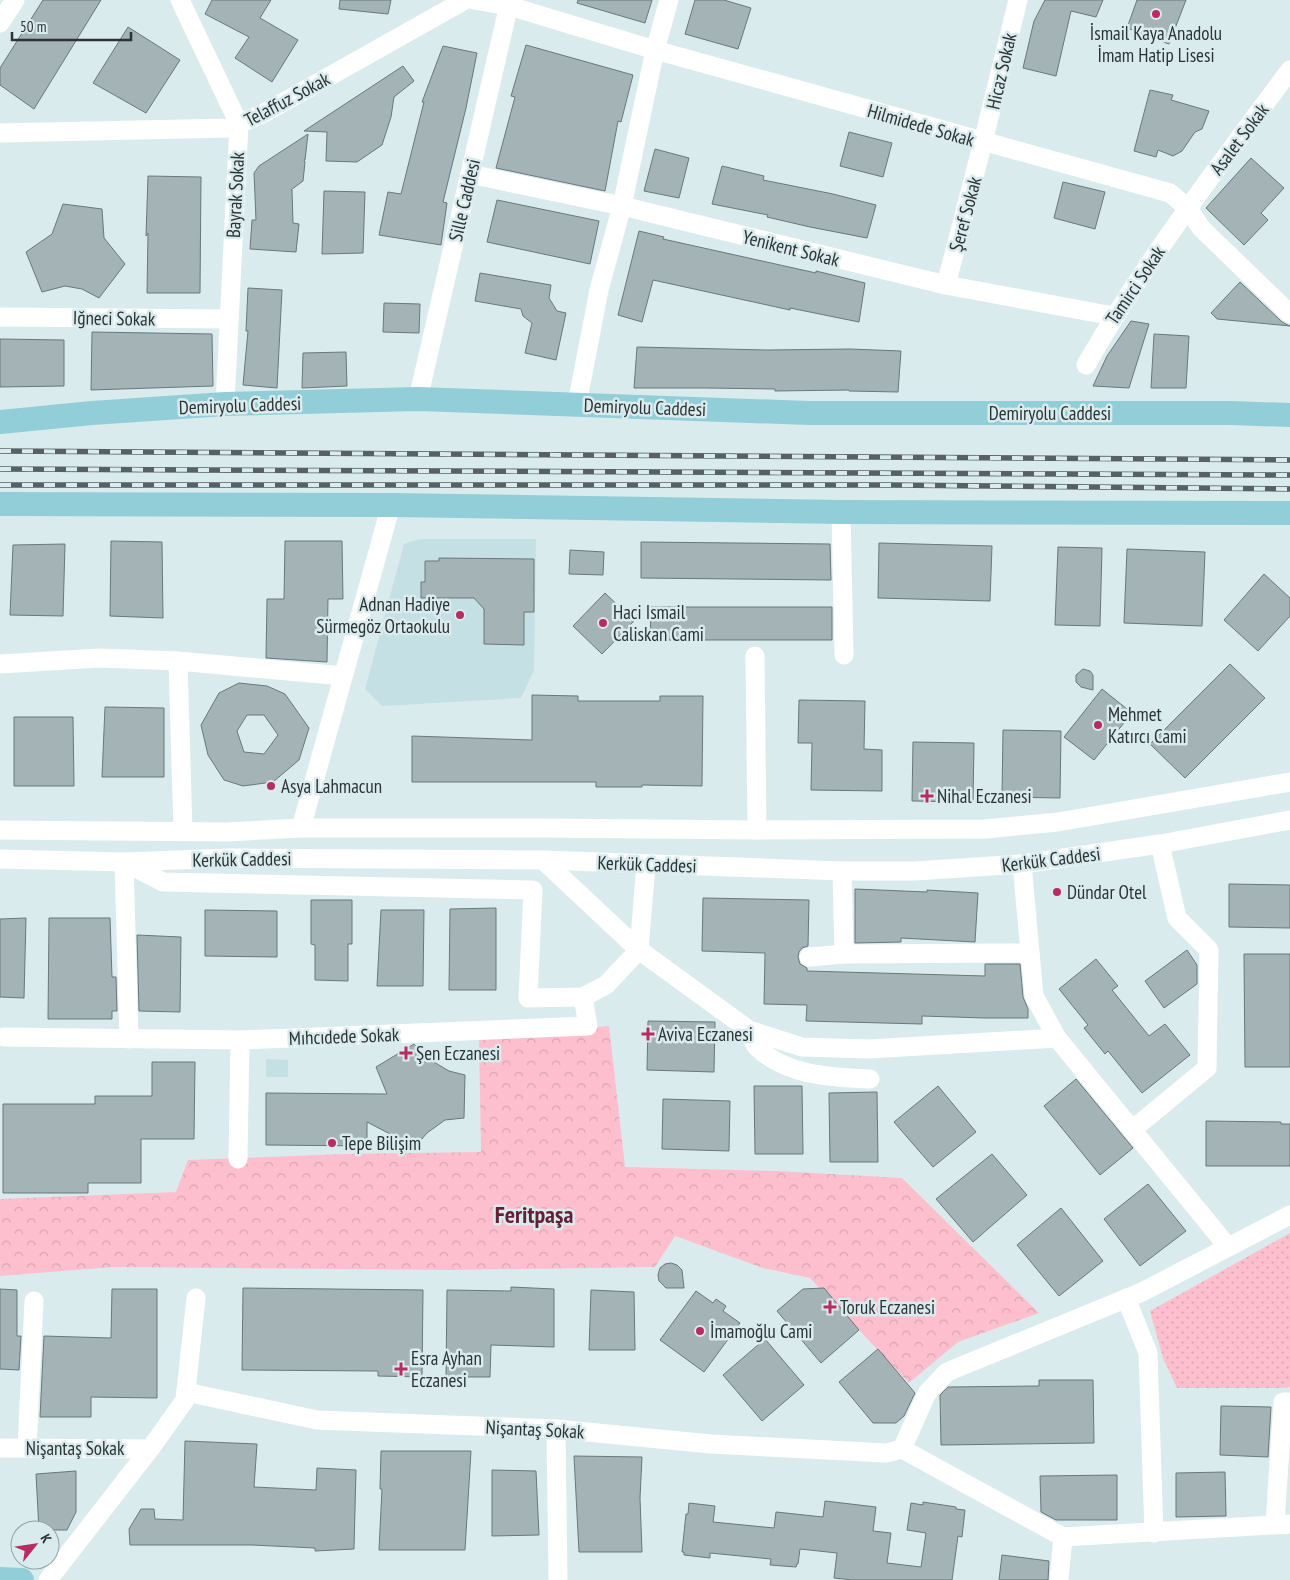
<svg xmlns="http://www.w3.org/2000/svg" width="1290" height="1580" font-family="'PT Sans Narrow',sans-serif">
	<defs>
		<pattern id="grass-dots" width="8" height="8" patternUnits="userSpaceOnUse" patternTransform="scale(1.25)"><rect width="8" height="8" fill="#fdbfcd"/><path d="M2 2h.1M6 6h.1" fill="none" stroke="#d9a5b1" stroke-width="1.8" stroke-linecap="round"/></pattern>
		<pattern id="park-crowns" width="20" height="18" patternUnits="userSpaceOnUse" patternTransform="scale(1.25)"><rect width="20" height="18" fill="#fdbfcd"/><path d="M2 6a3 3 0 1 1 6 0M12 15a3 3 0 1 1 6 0" fill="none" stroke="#d9a5b1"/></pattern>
	</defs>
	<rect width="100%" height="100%" fill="#daebee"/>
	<!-- built -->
	<g fill="#c5e0e5">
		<path d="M419 539H536L534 670 521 698 384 706 381 705 365 689 404 544Z"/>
		<path d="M266 1059 288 1060V1077H266Z"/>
	</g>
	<!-- grass -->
	<path fill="url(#grass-dots)" d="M1290 1233V1387L1279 1388H1177L1163 1358 1150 1311Z"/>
	<!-- park -->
	<path fill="url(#park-crowns)" d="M609 1026 625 1167 777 1171 902 1178 1039 1313 958 1342 909 1383 810 1278 763 1268 675 1236 655 1267 450 1270 113 1267 0 1276V1199L176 1192 188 1160 344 1154 481 1152 479 1039Z"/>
	<!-- building -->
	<g fill="#a3b3b6" stroke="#68787b" fill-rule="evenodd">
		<path d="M43 0H101L34 109 0 85V68Z"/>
		<path d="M212 0H271L260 18 298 40 272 82 235 58 249 37 205 14Z"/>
		<path d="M340 0H391L388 14 339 9Z"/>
		<path d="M578 0H652L645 23 577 3Z"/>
		<path d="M695 0H724L751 8 738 49 685 34Z"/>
		<path d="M1045 0H1103L1096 17 1071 11 1056 76 1023 68 1034 21Z"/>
		<path d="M1137 0H1186L1169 44 1155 39 1154 42 1141 38 1143 34 1127 28Z"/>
		<path d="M128 27 180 60 146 113 93 83Z"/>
		<path d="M526 45 633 75 621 122 618 121 605 191 496 168 515 97 511 96Z"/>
		<path d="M443 46 477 53 466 108 443 202 447 203 441 245 379 235 388 192 401 194 424 102H422Z"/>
		<path d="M403 66 414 81 394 97 391 117 382 145 357 162 326 161 327 132 304 131Z"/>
		<path d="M1150 90 1173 95 1171 100 1209 111 1202 129 1195 132 1182 151 1173 156 1158 150 1156 157 1134 151Z"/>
		<path d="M849 132 892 143 883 177 840 166Z"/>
		<path d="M308 134 305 160H304L305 162 303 181 291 190H292L293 223 299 224 296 252 250 249 252 220H256L254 173 259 166Z"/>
		<path d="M655 149 689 158 679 198 644 191Z"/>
		<path d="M1251 158 1284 188 1261 213 1268 220 1244 245 1206 208Z"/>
		<path d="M722 166 764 176 763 180 833 194 876 205 867 238 810 227 767 217 768 215 712 204Z"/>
		<path d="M148 176 201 177 200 293H147L148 233 146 236Z"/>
		<path d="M1063 182 1105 192 1095 229 1054 218Z"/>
		<path d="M324 191 365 192 363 253 322 254Z"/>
		<path d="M497 200 599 221 590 264 487 242Z"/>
		<path d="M63 204 102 209 104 238 125 264 99 298 82 289 65 286 42 292 26 252 52 234Z"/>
		<path d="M639 231 664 237 663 239 816 273V271L865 283 859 322 790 308V310L653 280 642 322 618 315Z"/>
		<path d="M480 273 551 285 549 298 557 311 566 313 556 360 525 353 532 323 523 316 521 309 475 301Z"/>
		<path d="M1240 282 1282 322 1290 326 1217 319 1211 313Z"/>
		<path d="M248 288 282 290 277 388 243 385 248 331H246Z"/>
		<path d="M384 303 420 304 419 333 383 332Z"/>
		<path d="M1131 321 1149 324 1129 388 1093 386 1107 356Z"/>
		<path d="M92 332 212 334 213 386 91 390Z"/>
		<path d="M1154 334 1189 336 1186 388H1151Z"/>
		<path d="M0 339 64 340V386L0 387Z"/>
		<path d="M637 347 767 350 850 349 901 351 898 392 849 391V390L775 391V389L706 388H634Z"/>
		<path d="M346 352 347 386 302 388 303 353Z"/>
		<path d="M111 541 162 542 163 618 110 616Z"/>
		<path d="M285 541H342L343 599H328L327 662 266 658 267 599H284Z"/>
		<path d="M641 542 830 544 831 580 641 578Z"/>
		<path d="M879 543 992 546 990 601 878 598Z"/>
		<path d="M65 544 63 616 10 615 13 545Z"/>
		<path d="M1058 547 1102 548 1100 626 1055 625Z"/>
		<path d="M1127 549 1205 552 1202 626 1124 623Z"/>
		<path d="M570 550 604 552 603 575 569 574Z"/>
		<path d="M439 558 534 559V612H524V645L484 644V609L474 598H421V582H425V561H439Z"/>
		<path d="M1264 574 1290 598V616L1258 651 1224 620Z"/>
		<path d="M605 593 634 621 602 654 573 626Z"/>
		<path d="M650 607H832V640H651Z"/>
		<path d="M1230 664 1265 698 1185 778 1150 744Z"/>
		<path d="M1083 669 1090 671 1093 675V690L1081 687 1076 682V675Z"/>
		<path d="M239 683 267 686 285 694 309 728 299 760 273 782 243 786 224 780 208 755 201 725 219 693ZM247 715H264L278 735 264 754 244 752 237 731Z"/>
		<path d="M1102 689 1132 713 1094 760 1064 737Z"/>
		<path d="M532 695 578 696V701H660V696H703L702 786 642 785V787H596V782H412V736L532 740Z"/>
		<path d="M799 700 865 701 864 749 882 750V791L811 790 812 743H798Z"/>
		<path d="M105 707 164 708V777H102Z"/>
		<path d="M14 717H73L74 786H14Z"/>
		<path d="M1003 730 1061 731 1060 798 1002 797Z"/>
		<path d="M913 742 974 743 973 802 912 801Z"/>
		<path d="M1229 884 1290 885V928L1229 927Z"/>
		<path d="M855 889 927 892V890L978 893 975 942 901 938V942L855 943Z"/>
		<path d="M703 898 809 900 808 946 802 948 799 952 798 957 800 964 807 968V971L985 976V964H1020L1023 997 1028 1009V1018H985L922 1016V1024L806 1021 807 1005 764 1004 765 953 702 951Z"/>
		<path d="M311 900H352V944H348V981L315 980V945L311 944Z"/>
		<path d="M496 908V990H449L450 909Z"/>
		<path d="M205 910 277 911V957L205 956Z"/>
		<path d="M381 910H424L423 986H377Z"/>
		<path d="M26 918 24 998 0 997V919Z"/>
		<path d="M49 918H110L112 977H116L117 1011H112V1019H48Z"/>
		<path d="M137 935 181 937 180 1012 139 1011Z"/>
		<path d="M1187 950 1197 965V984L1164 1008 1145 981Z"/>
		<path d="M1244 954H1290V1067H1245Z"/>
		<path d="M1096 959 1118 986 1112 990 1149 1036 1165 1024 1190 1055 1142 1093 1108 1051 1105 1054 1084 1028 1088 1025 1059 989Z"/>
		<path d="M648 1021 715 1022 714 1072 647 1070Z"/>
		<path d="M414 1044 427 1058 449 1071 465 1075 464 1118 445 1120 427 1133 415 1147 367 1122V1146L266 1145V1093L387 1094 376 1067Z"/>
		<path d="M152 1062H195L194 1139H141V1183H88V1193H3V1104H95V1096H152Z"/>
		<path d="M1076 1079 1133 1148 1100 1175 1044 1106Z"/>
		<path d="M754 1086H802L803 1154H755Z"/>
		<path d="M938 1086 976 1132 933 1167 894 1122Z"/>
		<path d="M877 1092 878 1162H830L829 1093Z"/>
		<path d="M663 1099 730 1101 729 1151 662 1149Z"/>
		<path d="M1206 1121 1281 1122V1124H1290V1166H1206Z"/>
		<path d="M992 1154 1027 1195 973 1242 936 1199Z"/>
		<path d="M1148 1184 1186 1231 1140 1266 1104 1219Z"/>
		<path d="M1061 1208 1103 1261 1059 1296 1017 1245Z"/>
		<path d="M671 1263 677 1265 682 1270 684 1288H666L659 1281 658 1275 660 1268 665 1264Z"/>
		<path d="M511 1287 554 1289V1347L491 1345 490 1377H446L447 1290 511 1291Z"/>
		<path d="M243 1288 423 1290 422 1377 378 1376V1371L242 1370Z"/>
		<path d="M824 1288 859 1330 821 1363 777 1311 803 1289Z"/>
		<path d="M0 1289 17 1290V1336H21L19 1370 0 1369Z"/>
		<path d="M112 1289H157V1398L91 1397V1417H40L44 1336 111 1338Z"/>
		<path d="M591 1290 634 1292 635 1350H589Z"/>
		<path d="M696 1291 713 1303 716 1299 726 1306 723 1311 740 1323 704 1372 660 1340Z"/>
		<path d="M765 1339 804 1385 762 1421 723 1375Z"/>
		<path d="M878 1349 915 1393 904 1416 896 1423H873L839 1382Z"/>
		<path d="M1039 1380H1093L1094 1443 941 1445 940 1395 948 1387 1039 1386Z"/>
		<path d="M1221 1406 1271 1407 1268 1457 1220 1455Z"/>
		<path d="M185 1441 257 1444 254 1487 316 1490 317 1468 356 1470 354 1549 315 1551V1548L252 1545H130L129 1529 141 1509H154L155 1519 183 1520Z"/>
		<path d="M381 1451H471L465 1550H379L382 1489H380Z"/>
		<path d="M574 1456 642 1457 640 1498 642 1552H579Z"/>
		<path d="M492 1470 536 1471 539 1535 492 1536Z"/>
		<path d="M76 1471V1512L67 1530H39L36 1474Z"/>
		<path d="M1225 1472 1226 1516 1176 1517V1473Z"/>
		<path d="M1117 1475V1520H1056L1041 1512 1040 1476Z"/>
		<path d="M825 1501 876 1507 873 1531 891 1533 887 1563 921 1567 926 1533 907 1530 911 1503 923 1505V1502L956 1507V1509L965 1510 962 1537 958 1536 952 1580H853L834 1578 837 1553 800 1549 798 1564H797L796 1567 770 1565 771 1559 710 1553V1558L684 1555V1552H682L686 1514H688L689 1503 715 1506 713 1522 774 1528 776 1512 823 1517Z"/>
		<path d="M1002 1555 1049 1561 1048 1580H999Z"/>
	</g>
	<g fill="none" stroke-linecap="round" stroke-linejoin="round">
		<!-- minor -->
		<g stroke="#fff" stroke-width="19">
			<path d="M180 0 239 124 225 404"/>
			<path d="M474 0 509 6 655 50 1170 193 1188 208 1201 228 1290 314"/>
			<path d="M0 23 15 0"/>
			<path d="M0 133 230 128 266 112 465 0"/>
			<path d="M470 174 622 206 946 285 1113 316"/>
			<path d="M946 285 983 142 1018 0"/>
			<path d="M0 317 229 319"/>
			<path d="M1086 365C1145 261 1219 166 1290 70"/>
			<path d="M418 399 510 0"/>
			<path d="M577 404 599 290 622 206 655 50 669 0"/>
			<path d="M841 512 844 655"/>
			<path d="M755 656 757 830"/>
			<path d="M178 661 183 831"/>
			<path d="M0 664 99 658 178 661 343 676"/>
			<path d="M301 828 391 505"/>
			<path d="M0 830 226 832 301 828H540L757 830 985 829 1058 822 1290 782"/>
			<path d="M0 859 124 862 230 858 543 860 842 871H915L1022 864 1160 844 1290 820"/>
			<path d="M543 860 639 950 749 1030 802 1047 869 1049 1057 1038 1228 1247"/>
			<path d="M1022 864 1034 996 1057 1038"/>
			<path d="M842 871 844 954"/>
			<path d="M809 957 844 954 1030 953"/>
			<path d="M749 1030C751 1036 753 1044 758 1048 787 1076 832 1077 870 1079"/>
			<path d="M4 1037 240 1040 588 1026 583 997"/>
			<path d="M129 1039 124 862 163 882 533 890 528 998 583 997 606 985 639 950 646 864"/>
			<path d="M1132 1130 1207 1068 1209 950 1177 918 1160 844"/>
			<path d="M238 1159 240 1040"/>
			<path d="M1126 1298 1148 1353 1154 1533"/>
			<path d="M186 1392 317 1420 556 1429 711 1444 886 1453 902 1449 927 1393 947 1372 1142 1292 1290 1215"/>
			<path d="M556 1429 558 1580"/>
			<path d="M0 1448 150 1449"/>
			<path d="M27 1448 34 1301"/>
			<path d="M902 1449 1063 1537 1290 1524"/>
			<path d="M1275 1524 1283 1402H1290"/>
			<path d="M48 1580 150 1449 185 1400 196 1298"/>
			<path d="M1059 1580 1063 1537"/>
		</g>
		<!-- major -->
		<g stroke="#91ced7" stroke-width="24">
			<path d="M0 422 92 413 225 404 418 399 809 413H1231L1290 415"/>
			<path d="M0 504 391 505 841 512 1290 513"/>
			<path d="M0 1579 22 1580"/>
		</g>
		<defs>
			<g id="rail">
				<path d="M0 451 1290 460"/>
				<path d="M0 469 1290 475"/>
				<path d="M0 485H889L1290 489"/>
			</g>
		</defs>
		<!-- rail casing -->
		<use href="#rail" stroke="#576062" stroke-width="5.5"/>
		<!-- rail -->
		<use href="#rail" stroke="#daebee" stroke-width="4" stroke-dasharray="11" stroke-linecap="butt"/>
	</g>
	<!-- markers -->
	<g fill="#b92c61" stroke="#daebee" stroke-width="2">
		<circle cx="1156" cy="14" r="5"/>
		<circle cx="460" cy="615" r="5"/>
		<circle cx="603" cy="623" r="5"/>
		<circle cx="1098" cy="725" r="5"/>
		<circle cx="271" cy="786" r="5"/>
		<path d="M924.5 788.5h5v5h5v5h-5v5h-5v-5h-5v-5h5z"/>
		<circle cx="1057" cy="892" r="5"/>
		<path d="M645.5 1026.5h5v5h5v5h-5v5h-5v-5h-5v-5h5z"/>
		<path d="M403.5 1045.5h5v5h5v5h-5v5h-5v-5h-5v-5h5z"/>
		<circle cx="332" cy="1143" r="5"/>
		<path d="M827.5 1299.5h5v5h5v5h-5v5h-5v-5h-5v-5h5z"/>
		<circle cx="700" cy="1331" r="5"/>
		<path d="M398.5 1361.5h5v5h5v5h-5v5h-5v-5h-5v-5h5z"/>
	</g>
	<g text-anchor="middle" stroke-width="5" stroke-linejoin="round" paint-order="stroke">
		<!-- poi labels -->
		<g font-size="19" fill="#2c3334" stroke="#daebee" text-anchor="start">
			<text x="1156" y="40" text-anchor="middle">İsmail Kaya Anadolu<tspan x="1156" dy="22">İmam Hatip Lisesi</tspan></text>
			<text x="450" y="611" text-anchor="end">Adnan Hadiye<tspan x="450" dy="22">Sürmegöz Ortaokulu</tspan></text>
			<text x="613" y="619">Haci Ismail<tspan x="613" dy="22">Caliskan Cami</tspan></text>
			<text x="1108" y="721">Mehmet<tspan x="1108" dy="22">Katırcı Cami</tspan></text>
			<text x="281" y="793">Asya Lahmacun</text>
			<text x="937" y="803">Nihal Eczanesi</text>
			<text x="1067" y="899">Dündar Otel</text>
			<text x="658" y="1041">Aviva Eczanesi</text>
			<text x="416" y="1060">Şen Eczanesi</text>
			<text x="342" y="1150">Tepe Bilişim</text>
			<text x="840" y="1314">Toruk Eczanesi</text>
			<text x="710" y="1338">İmamoğlu Cami</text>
			<text x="411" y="1365">Esra Ayhan<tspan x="411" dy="22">Eczanesi</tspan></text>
		</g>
		<!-- street labels -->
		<g font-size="19" fill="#2c3334" stroke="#daebee">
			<text transform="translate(1001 71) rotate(-77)" y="7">Hicaz Sokak</text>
			<text transform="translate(287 99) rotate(-28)" y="7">Telaffuz Sokak</text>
			<text transform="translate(921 125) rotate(16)" y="7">Hilmidede Sokak</text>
			<text transform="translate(1239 139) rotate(-53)" y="7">Asalet Sokak</text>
			<text transform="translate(235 195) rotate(-87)" y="7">Bayrak Sokak</text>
			<text transform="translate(464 200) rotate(-77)" y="7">Sille Caddesi</text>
			<text transform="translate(965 214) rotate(-75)" y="7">Şeref Sokak</text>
			<text transform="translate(791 248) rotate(14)" y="7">Yenikent Sokak</text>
			<text transform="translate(1135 285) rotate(-56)" y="7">Tamirci Sokak</text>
			<text transform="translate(114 318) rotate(1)" y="7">Iğneci Sokak</text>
			<text transform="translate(240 405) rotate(-2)" y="7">Demiryolu Caddesi</text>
			<text transform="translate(645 407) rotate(2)" y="7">Demiryolu Caddesi</text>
			<text x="1050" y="420">Demiryolu Caddesi</text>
			<text transform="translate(242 859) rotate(-1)" y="7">Kerkük Caddesi</text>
			<text transform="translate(1051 859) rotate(-7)" y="7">Kerkük Caddesi</text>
			<text transform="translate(647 864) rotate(2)" y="7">Kerkük Caddesi</text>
			<text transform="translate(344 1036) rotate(-2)" y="7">Mıhcıdede Sokak</text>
			<text transform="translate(535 1429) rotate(3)" y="7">Nişantaş Sokak</text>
			<text x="75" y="1455">Nişantaş Sokak</text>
		</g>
		<!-- district labels -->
		<g font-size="24" font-weight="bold" fill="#631f35" stroke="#daebee">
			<text x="534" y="1223">Feritpaşa</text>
		</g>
	</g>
	<!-- north arrow -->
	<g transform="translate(35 1545) rotate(60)"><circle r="24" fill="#daebee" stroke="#94a1a4"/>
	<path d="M0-4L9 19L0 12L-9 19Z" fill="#b92c61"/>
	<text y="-8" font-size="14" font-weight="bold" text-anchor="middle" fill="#2c3334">K</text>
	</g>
	<!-- scale -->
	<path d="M12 32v8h119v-8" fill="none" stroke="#2c3334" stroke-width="2.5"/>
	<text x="20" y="32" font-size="15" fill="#2c3334" stroke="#daebee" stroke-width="4" paint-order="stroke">50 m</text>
</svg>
